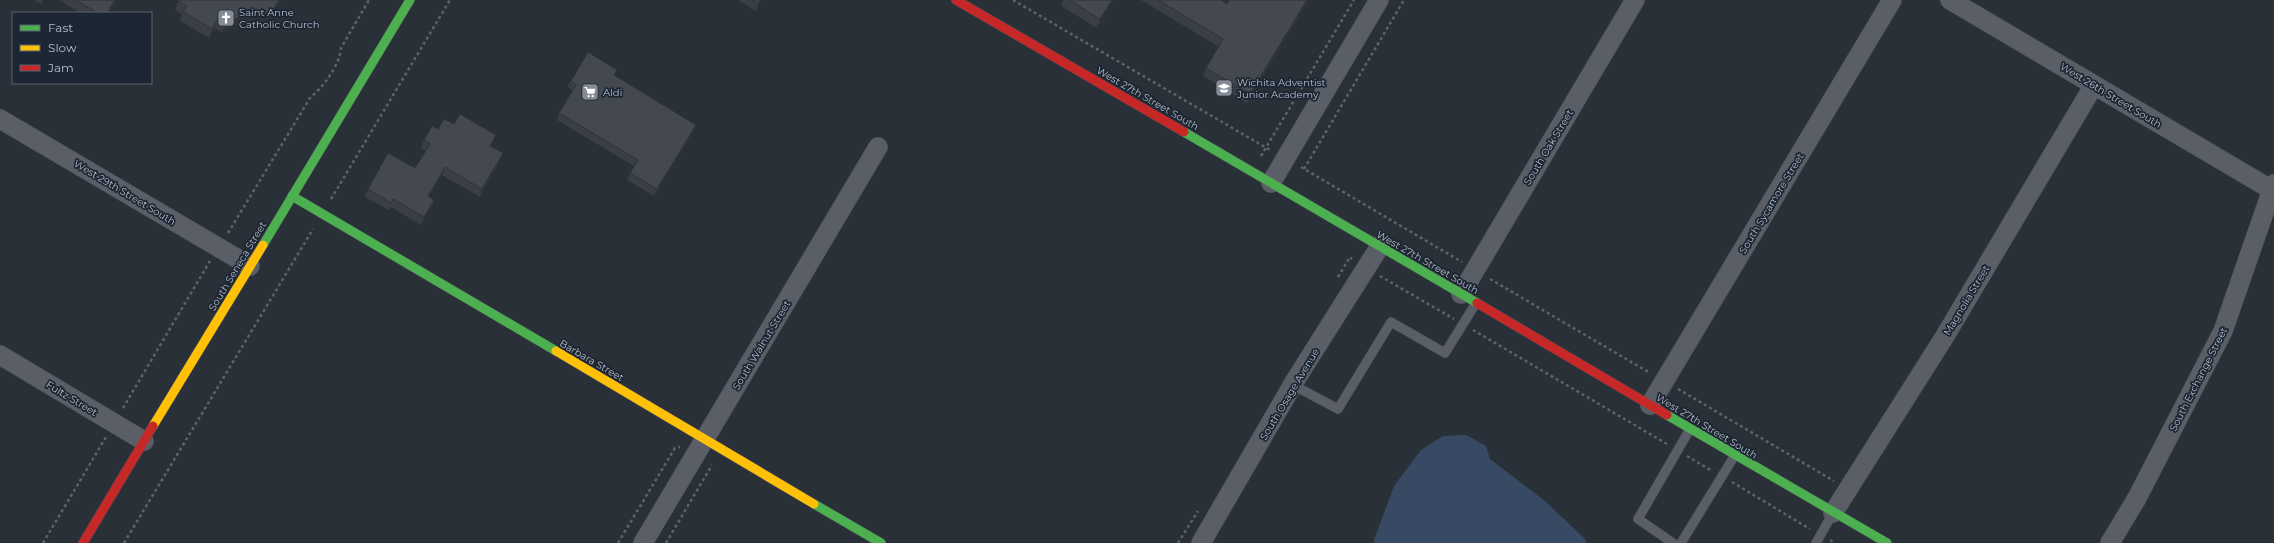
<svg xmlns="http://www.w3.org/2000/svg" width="2274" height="543" font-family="Montserrat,sans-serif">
	<rect width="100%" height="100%" fill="#2a3038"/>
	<!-- water -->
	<path fill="#384963" d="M1466 435 1486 446 1490 459 1545 501 1584 538 1587 543H1374V540L1394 486 1421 450 1443 436Z"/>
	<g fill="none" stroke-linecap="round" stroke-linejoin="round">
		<defs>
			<g id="lane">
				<path d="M1293 385 1338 409 1391 322 1445 353 1476 303"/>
				<path d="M1673 543 1638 519 1690 429"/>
				<path d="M1681 543 1735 455"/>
				<path d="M1816 543 1833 513"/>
			</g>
			<g id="street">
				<path d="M1950 0 2272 190"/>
				<path d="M0 119 250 266"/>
				<path d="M1271 183 1379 0"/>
				<path d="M1461 294 1635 0"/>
				<path d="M0 355 144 441"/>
				<path d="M1650 405 1892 0"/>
				<path d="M1833 513 1945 336 2094 85"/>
				<path d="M643 543 878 147"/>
				<path d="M1201 543 1296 379 1380 246"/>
				<path d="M2110 543 2137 498 2223 331 2274 184"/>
			</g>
			<g id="fast">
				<path d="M1184 132 1477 303"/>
				<path d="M292 196 556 351"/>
				<path d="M263 245 410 0"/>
				<path d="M1667 415 1887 543"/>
				<path d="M814 504 881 543"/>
			</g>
			<g id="slow">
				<path d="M556 351 814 504"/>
				<path d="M153 426 263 245"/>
			</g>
			<g id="jam">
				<path d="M956 0 1184 132"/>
				<path d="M1477 303 1667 415"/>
				<path d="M83 543 153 426"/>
			</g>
		</defs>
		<!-- lane casing -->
		<use href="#lane" stroke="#484c53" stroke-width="10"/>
		<!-- street casing -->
		<use href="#street" stroke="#484c53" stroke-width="20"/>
		<!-- fast casing -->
		<use href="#fast" stroke="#484c53" stroke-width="10"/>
		<!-- slow casing -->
		<use href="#slow" stroke="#484c53" stroke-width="10"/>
		<!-- jam casing -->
		<use href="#jam" stroke="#484c53" stroke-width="10"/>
		<!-- path -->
		<g stroke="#5d636a" stroke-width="2.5" stroke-dasharray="3 3" stroke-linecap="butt">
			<path d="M1013 0 1270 150"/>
			<path d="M1261 156 1354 0"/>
			<path d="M1301 167 1462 262"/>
			<path d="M1304 169 1404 0"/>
			<path d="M331 199 450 0"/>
			<path d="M228 233 310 98C323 87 340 65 341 48L369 0"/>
			<path d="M1380 276 1454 319"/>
			<path d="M1338 277 1350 257 1352 259"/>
			<path d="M1490 279 1650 373"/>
			<path d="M1473 330 1667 444"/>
			<path d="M1678 389 1834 481"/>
			<path d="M123 408 210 261"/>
			<path d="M1687 456 1712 471"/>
			<path d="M1732 482 1810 529"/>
			<path d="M1830 540 1835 543"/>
			<path d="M43 543 106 437"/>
			<path d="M124 543 313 229"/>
			<path d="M618 543 675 448 680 447"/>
			<path d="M666 543 712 465"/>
			<path d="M1178 543 1198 511"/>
		</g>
		<!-- lane -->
		<use href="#lane" stroke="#5a5e66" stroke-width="9"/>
		<!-- street -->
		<use href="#street" stroke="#5a5e66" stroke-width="19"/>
		<!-- fast -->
		<use href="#fast" stroke="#4caf50" stroke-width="9"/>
		<!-- slow -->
		<use href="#slow" stroke="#ffc107" stroke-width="9"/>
		<!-- jam -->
		<use href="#jam" stroke="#c62828" stroke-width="9"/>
	</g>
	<!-- wall -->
	<g fill="#3a3f45">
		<path d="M33 0H43L41 4Z"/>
		<path d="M59 0H117L109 13H80Z"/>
		<path d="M179 0H281L269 20 256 24 238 25 222 32 214 28 209 38 180 21 182 14 175 10Z"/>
		<path d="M738 0H762L756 11Z"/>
		<path d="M1063 0H1114L1097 28 1061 6Z"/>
		<path d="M1141 0H1221L1227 4 1309 0 1247 103 1203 76 1206 68 1219 47Z"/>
		<path d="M615 76 693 132 654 196 627 180 630 173 634 166 557 120 559 113 573 91 568 87 571 81Z"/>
		<path d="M454 124 493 143 491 146 503 153 500 161 480 197 442 175 429 197 434 200 432 207 421 225 391 207 389 210 365 197 368 189 415 168 426 151 421 148 424 140 438 129Z"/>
	</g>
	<!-- shaded-wall -->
	<g fill="#303338">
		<path d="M115 0H117L109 13H107Z"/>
		<path d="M279 0H281L269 20 256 24 238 25 222 32 225 24Z"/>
		<path d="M760 0H762L756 11 758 4Z"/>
		<path d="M1112 0H1114L1097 28 1100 19Z"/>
		<path d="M1307 0H1309L1247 103 1250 94Z"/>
		<path d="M217 20 214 28 209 38 212 29Z"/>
		<path d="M696 125 693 132 654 196 657 189Z"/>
		<path d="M496 135 493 143 487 153 490 146Z"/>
		<path d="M503 153 500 161 480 197 482 189Z"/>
		<path d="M445 167 442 175 425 204 428 196Z"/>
		<path d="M434 200 432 207 421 225 424 217Z"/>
	</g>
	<!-- building -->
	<g fill="#444950" stroke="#303338">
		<path d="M76 0H115L107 13H98Z"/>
		<path d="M179 0H279L272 12 259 16H241L225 24 217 20 212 29 183 12 187 6 178 1Z"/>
		<path d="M752 0H760L758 4Z"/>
		<path d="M1069 0H1112L1100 19Z"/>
		<path d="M1158 0H1221L1227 4 1229 0H1307L1250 94 1206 68 1223 39Z"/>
		<path d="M588 52 617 70 614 75 696 125 657 189 630 173 638 160 559 113 576 85 571 81Z"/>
		<path d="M460 114 496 135 490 146 503 153 482 189 445 167 428 196 434 200 424 217 393 199 391 203 368 189 388 153 415 168 430 144 424 140 432 126 438 129 444 119 454 124Z"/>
	</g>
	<!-- icons -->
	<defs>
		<symbol id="church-square" viewBox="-11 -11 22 22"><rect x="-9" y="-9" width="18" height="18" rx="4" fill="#848b96" stroke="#1d2633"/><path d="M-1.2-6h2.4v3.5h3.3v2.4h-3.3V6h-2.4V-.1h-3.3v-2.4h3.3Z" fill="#fff"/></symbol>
		<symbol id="school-square" viewBox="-11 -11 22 22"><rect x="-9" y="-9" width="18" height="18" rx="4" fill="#848b96" stroke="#1d2633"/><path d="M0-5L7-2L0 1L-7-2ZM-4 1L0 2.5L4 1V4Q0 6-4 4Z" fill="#fff"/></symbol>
		<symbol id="supermarket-square" viewBox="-11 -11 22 22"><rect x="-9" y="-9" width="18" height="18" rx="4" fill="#848b96" stroke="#1d2633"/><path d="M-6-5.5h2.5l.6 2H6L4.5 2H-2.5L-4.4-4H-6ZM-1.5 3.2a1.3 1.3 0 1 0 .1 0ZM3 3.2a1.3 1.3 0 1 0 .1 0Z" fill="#fff"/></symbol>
	</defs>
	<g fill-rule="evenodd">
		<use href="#church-square" x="216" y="8" width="20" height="20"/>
		<use href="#school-square" x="1214" y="78" width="20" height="20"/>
		<use href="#supermarket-square" x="580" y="82" width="20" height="20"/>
	</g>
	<g text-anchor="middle" stroke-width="3.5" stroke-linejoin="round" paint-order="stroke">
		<!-- poi labels -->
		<g font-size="10" fill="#b4bcc9" stroke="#1d2633" text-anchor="start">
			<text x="239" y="16">Saint Anne<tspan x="239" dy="12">Catholic Church</tspan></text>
			<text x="1237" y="86">Wichita Adventist<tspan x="1237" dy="12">Junior Academy</tspan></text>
			<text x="603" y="96">Aldi</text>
		</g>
		<!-- street labels -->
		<g font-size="10" fill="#b4bcc9" stroke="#1d2633">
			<text transform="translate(2111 95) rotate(31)" y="4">West 26th Street South</text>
			<text transform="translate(1148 98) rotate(30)" y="4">West 27th Street South</text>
			<text transform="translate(1548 147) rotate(-59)" y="4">South Oak Street</text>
			<text transform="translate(125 192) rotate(31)" y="4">West 29th Street South</text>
			<text transform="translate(1771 203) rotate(-59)" y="4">South Sycamore Street</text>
			<text transform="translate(1428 262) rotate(30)" y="4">West 27th Street South</text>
			<text transform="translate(237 266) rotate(-59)" y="4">South Seneca Street</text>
			<text transform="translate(1966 300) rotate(-59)" y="4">Magnolia Street</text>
			<text transform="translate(761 345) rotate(-59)" y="4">South Walnut Street</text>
			<text transform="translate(592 360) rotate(30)" y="4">Barbara Street</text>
			<text transform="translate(2198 379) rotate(-63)" y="4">South Exchange Street</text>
			<text transform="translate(1289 394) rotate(-59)" y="4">South Osage Avenue</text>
			<text transform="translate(72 398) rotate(31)" y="4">Fultz Street</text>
			<text transform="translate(1707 426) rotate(31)" y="4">West 27th Street South</text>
		</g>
	</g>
	<!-- legend -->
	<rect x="12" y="12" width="140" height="72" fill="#1d2633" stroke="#59626f"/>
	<rect x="20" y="25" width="20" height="6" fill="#4caf50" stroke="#59626f"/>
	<text x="48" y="32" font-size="12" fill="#b4bcc9">Fast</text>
	<rect x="20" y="45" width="20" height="6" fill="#ffc107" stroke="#59626f"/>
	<text x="48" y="52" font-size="12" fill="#b4bcc9">Slow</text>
	<rect x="20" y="65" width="20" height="6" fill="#c62828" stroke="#59626f"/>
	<text x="48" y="72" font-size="12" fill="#b4bcc9">Jam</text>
</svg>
